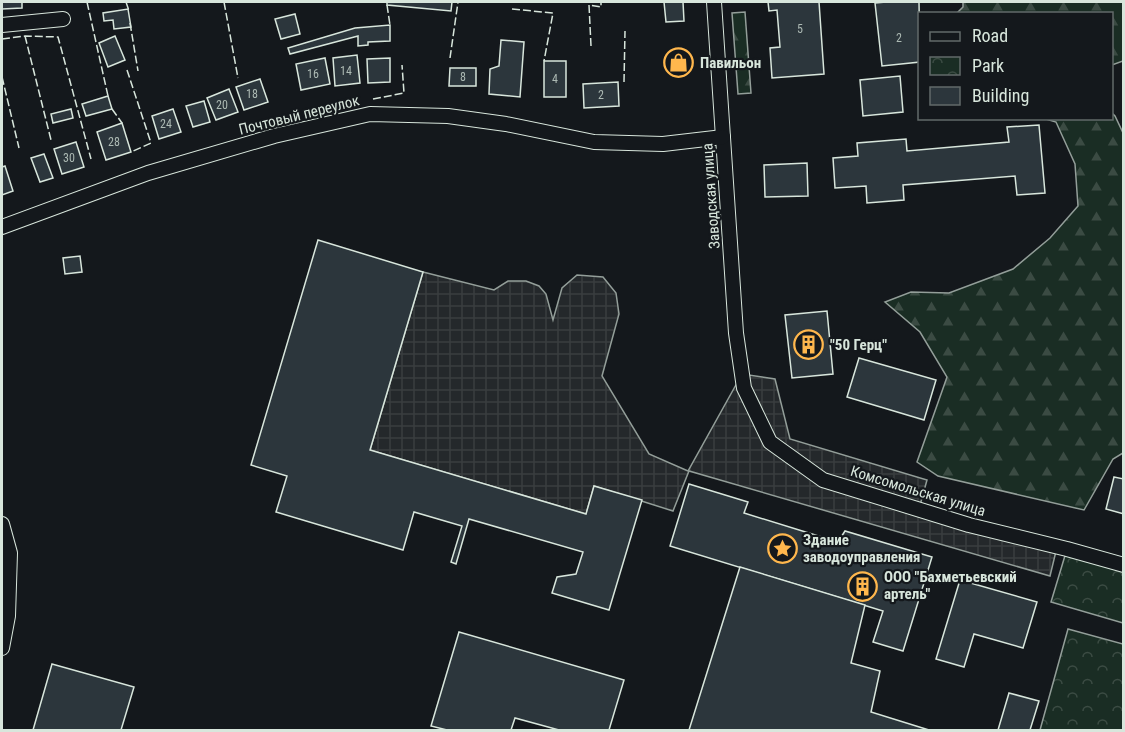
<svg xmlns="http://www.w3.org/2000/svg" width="1125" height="732" font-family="'Roboto Condensed',sans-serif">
	<defs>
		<pattern id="forest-firs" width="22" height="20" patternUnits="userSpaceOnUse" patternTransform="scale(1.5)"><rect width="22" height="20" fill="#1a2d24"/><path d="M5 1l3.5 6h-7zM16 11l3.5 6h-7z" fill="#3b4b43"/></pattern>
		<pattern id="park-crowns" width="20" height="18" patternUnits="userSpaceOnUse" patternTransform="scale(1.5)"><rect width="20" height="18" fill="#1a2d24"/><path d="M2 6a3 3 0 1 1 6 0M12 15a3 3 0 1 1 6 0" fill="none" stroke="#3b4b43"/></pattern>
		<pattern id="plaza-grid" width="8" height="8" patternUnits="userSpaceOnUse" patternTransform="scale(1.5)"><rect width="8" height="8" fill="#24282b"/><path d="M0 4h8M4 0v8" fill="none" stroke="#393d3f"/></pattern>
	</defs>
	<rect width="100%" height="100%" fill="#14181c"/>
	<!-- forest -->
	<g fill="url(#forest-firs)" stroke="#939e99" stroke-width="1.5">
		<path d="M963 2H1123V61L1112 65V14L957 13 963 7Z"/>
		<path d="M745 12 751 93 738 94 732 13Z"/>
		<path d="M1112 113 1115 116 1124 135 1123 453 1113 459 1084 510 938 476 917 462 947 377 920 332 885 302 911 292 949 293 1013 269 1050 238 1078 206 1075 164 1056 122 1046 119 1112 118Z"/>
	</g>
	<!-- park -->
	<g fill="url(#park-crowns)" stroke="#939e99" stroke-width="1.5">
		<path d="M1067 549 1123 564V623L1051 602Z"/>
		<path d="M1068 629 1123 644V730H1040Z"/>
	</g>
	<!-- plaza -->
	<path fill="url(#plaza-grid)" stroke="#939e99" stroke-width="1.5" d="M423 272 494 290 508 281H526L539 286 546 294 553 320 562 288 577 275 603 277 616 293 619 314 602 376 649 454 688 471 742 374 775 379 790 439 927 480 919 509 1057 547 1050 576 689 471 673 511 594 486 586 514 370 450Z"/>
	<!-- building -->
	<g fill="#2c363c" stroke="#d8e6dc" stroke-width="1.5">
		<path d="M2 2H22V8L2 9Z"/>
		<path d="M387 2H452L451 11 387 5Z"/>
		<path d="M664 2H683L684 21 666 22Z"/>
		<path d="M768 2H819L824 74 772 78 770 48 780 47 777 10 769 11Z"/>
		<path d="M886 2H919L920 62 882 66 875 3Z"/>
		<path d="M128 9 131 27 114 29 113 20 104 21 103 13Z"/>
		<path d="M295 14 300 34 281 39 275 19Z"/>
		<path d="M390 25V41L368 42V45L358 46V36L290 54 288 48 355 28Z"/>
		<path d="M115 36 125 60 108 67 99 43Z"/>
		<path d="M501 40 524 42 520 97 489 94 490 69 499 66Z"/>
		<path d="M673 53 686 54 685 71 672 70Z"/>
		<path d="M357 55 360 83 335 86 333 58Z"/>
		<path d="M325 58 330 84 301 90 296 64Z"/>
		<path d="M390 58V82L368 83 367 59Z"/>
		<rect x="544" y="61" width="22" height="36"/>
		<path d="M450 68H476V86H449Z"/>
		<path d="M900 76 903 112 863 116 860 80Z"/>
		<path d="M260 79 268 102 244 110 236 87Z"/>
		<path d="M618 82 619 106 584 108 583 84Z"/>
		<path d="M229 89 238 112 216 120 207 98Z"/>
		<path d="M108 96 112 109 86 116 82 104Z"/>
		<path d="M204 101 210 122 193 127 186 106Z"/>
		<path d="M71 109 73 118 53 123 51 114Z"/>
		<path d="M173 109 181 132 159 139 152 116Z"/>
		<path d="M122 123 131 152 106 160 97 132Z"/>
		<path d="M1039 125 1045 193 1017 195 1015 176 903 185 904 200 867 203 866 186 835 188 833 158 858 156 857 143 906 139 907 151 1009 142 1007 127Z"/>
		<path d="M76 142 84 167 62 174 54 149Z"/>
		<path d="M44 154 53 178 40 182 31 158Z"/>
		<path d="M807 163 808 196 765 197 764 165Z"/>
		<path d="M5 166 13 191 2 195V167Z"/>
		<path d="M318 240 423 272 370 450 586 514 594 486 642 500 609 610 552 593 557 577 576 574 583 552 469 519 456 564 451 562 462 526 414 512 403 550 276 512 287 476 251 465Z"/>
		<path d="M80 256 82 272 65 274 63 258Z"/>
		<path d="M827 311 833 374 792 378 785 315Z"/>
		<path d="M859 358 936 380 924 420 847 397Z"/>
		<path d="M1114 477 1124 479V514L1106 509Z"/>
		<path d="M689 484 748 502 744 513 838 542 845 531 932 557 903 651 873 642 883 611 670 546Z"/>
		<path d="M740 567 865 605 851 663 880 671 871 712 929 730H689Z"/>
		<path d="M960 580 1037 602 1023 648 974 634 964 667 936 659Z"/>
		<path d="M459 632 624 680 609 730H559L515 718 511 730H447L431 726Z"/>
		<path d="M52 664 134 687 121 730H33Z"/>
		<path d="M1009 693 1039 701 1030 730H998Z"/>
	</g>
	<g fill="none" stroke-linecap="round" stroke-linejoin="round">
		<defs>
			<g id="minor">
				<path d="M714 2 736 333 744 388 770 442 823 480 969 525 1067 549 1124 565"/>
				<path d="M2 25 63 19"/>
				<path d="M2 227 148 173 274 136 370 114 448 116 506 124 594 142 663 144 723 137"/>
				<path d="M2 524 10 553 8 616 2 648"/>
			</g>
		</defs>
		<!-- minor casing -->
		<use href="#minor" stroke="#d8e6dc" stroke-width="16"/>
		<!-- minor -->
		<use href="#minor" stroke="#14181c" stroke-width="14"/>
		<!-- fence -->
		<g stroke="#d8e6dc" stroke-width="1.5" stroke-dasharray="8 3" stroke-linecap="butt">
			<path d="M87 2 108 96"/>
			<path d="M126 2 129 11"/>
			<path d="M224 2 238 78"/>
			<path d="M387 5 390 25"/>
			<path d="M512 9 553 13 544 61"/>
			<path d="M130 23 138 71"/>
			<path d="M25 36 51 140"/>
			<path d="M2 39 25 36 58 37 91 159"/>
			<path d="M591 46 589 5 601 7V2"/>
			<path d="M450 58 458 2"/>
			<path d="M127 70 151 143 131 152"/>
			<path d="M2 77 19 148"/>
			<path d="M624 82 625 31"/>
			<path d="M373 99 404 93 402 65"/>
			<path d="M112 109 122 123"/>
		</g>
	</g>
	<!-- icons -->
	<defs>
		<symbol id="shop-ring" viewBox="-11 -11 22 22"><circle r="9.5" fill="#14181c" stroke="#ffb74d" stroke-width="1.5"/><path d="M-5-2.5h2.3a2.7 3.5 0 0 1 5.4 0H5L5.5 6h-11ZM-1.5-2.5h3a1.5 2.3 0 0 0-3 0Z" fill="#ffb74d"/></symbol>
		<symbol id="building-ring" viewBox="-11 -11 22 22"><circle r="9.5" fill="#14181c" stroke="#ffb74d" stroke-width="1.5"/><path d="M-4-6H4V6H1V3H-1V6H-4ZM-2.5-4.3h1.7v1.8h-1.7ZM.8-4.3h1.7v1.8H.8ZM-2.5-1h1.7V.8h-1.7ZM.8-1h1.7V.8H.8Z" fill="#ffb74d"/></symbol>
		<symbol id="sight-ring" viewBox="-11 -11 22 22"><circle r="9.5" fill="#14181c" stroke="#ffb74d" stroke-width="1.5"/><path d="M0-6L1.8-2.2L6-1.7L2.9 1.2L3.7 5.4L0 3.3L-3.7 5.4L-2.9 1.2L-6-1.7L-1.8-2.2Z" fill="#ffb74d"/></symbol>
	</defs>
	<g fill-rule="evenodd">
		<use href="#shop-ring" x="662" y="46" width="33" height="33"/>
		<use href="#building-ring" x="792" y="328" width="33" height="33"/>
		<use href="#sight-ring" x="766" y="532" width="33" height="33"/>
		<use href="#building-ring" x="846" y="570" width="33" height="33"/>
	</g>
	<g text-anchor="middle" stroke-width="4.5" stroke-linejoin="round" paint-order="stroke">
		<!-- number labels -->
		<g font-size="12" fill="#adbab4">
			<text x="800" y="33">5</text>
			<text x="899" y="42">2</text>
			<text x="346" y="75">14</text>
			<text x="313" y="78">16</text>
			<text x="463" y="81">8</text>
			<text x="555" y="83">4</text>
			<text x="252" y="98">18</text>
			<text x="601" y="99">2</text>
			<text x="222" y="109">20</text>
			<text x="166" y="128">24</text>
			<text x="114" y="146">28</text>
			<text x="69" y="162">30</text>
		</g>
		<!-- poi labels -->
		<g font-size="15" font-weight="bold" fill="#d8e6dc" stroke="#14181c" text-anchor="start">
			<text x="700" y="68">Павильон</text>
			<text x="830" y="350">"50 Герц"</text>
			<text x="803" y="545">Здание<tspan x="803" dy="17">заводоуправления</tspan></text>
			<text x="884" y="582">ООО "Бахметьевский<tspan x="884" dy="17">артель"</tspan></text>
		</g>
		<!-- street labels -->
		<g font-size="15" fill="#d8e6dc" stroke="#14181c">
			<text transform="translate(299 115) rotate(-14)" y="5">Почтовый переулок</text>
			<text transform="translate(711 196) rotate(-94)" y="5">Заводская улица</text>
			<text transform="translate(918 491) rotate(17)" y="5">Комсомольская улица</text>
		</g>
	</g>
	<!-- border -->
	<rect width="1125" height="732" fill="none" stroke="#d8e6dc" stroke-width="6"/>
	<!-- legend -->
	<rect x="918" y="12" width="195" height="108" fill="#14181c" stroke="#626a69" stroke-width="1.5"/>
	<rect x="930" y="32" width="30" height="9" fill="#14181c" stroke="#626a69" stroke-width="1.5"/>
	<text x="972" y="42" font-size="18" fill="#d8e6dc">Road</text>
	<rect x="930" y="57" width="30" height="18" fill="url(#park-crowns)" stroke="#626a69" stroke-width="1.5"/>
	<text x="972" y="72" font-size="18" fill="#d8e6dc">Park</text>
	<rect x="930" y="87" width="30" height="18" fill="#2c363c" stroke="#626a69" stroke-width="1.5"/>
	<text x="972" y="102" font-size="18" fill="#d8e6dc">Building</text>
</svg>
